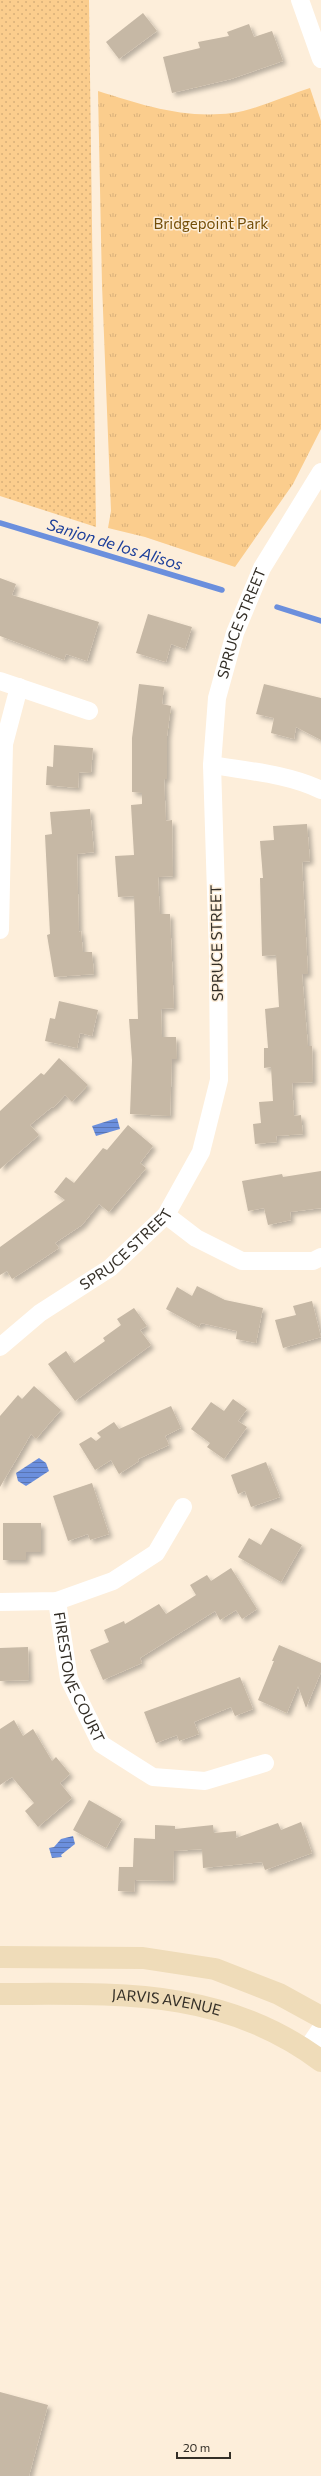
<svg xmlns="http://www.w3.org/2000/svg" width="321" height="2476" font-family="Commissioner,sans-serif">
	<defs>
		<pattern id="grass-dots" width="8" height="8" patternUnits="userSpaceOnUse"><rect width="8" height="8" fill="#fbcd8d"/><path d="M2 2h.1M6 6h.1" fill="none" stroke="#d8b07a" stroke-width="1.8" stroke-linecap="round"/></pattern>
		<pattern id="park-tufts" width="24" height="20" patternUnits="userSpaceOnUse"><rect width="24" height="20" fill="#fbcd8d"/><path d="M3 7l-1-3M5 7V3M7 7l1-3M15 17l-1-3M17 17v-4M19 17l1-3" fill="none" stroke="#d8b07a"/></pattern>
		<pattern id="water-rules" width="6" height="5" patternUnits="userSpaceOnUse"><rect width="6" height="5" fill="#6b8fdd"/><path d="M0 2.5h6" fill="none" stroke="#5975b3"/></pattern>
		<filter id="shadow"><feDropShadow dx="3.5" dy="3.5" stdDeviation="2" flood-color="#0004"/></filter>
	</defs>
	<rect width="100%" height="100%" fill="#fdeeda"/>
	<!-- grass -->
	<path fill="url(#grass-dots)" d="M0 0H89L96 527 0 496Z"/>
	<!-- park -->
	<path fill="url(#park-tufts)" d="M310 88 321 121V429L293 484 235 567 145 537 108 528 111 511 102 285 98 91C142 105 184 119 232 113 252 111 288 95 310 88Z"/>
	<!-- water -->
	<g fill="url(#water-rules)">
		<path d="M117 1118 120 1129 96 1136 92 1126Z"/>
		<path d="M39 1458 46 1463 49 1471 26 1486 18 1481 16 1473Z"/>
		<path d="M73 1836 75 1844 61 1855 62 1857 52 1858 49 1848 54 1847 61 1839Z"/>
	</g>
	<g fill="none" stroke-linecap="round" stroke-linejoin="round">
		<!-- stream -->
		<g stroke="#6b8fdd" stroke-width="5.5">
			<path d="M0 523 222 590"/>
			<path d="M277 607 321 621"/>
		</g>
	</g>
	<!-- building -->
	<g fill="#c6b8a5" filter="url(#shadow)">
		<path d="M143 13 157 31 119 59 106 42Z"/>
		<path d="M249 24 254 37 272 31 283 61 231 79 172 93 163 57 200 48 198 42 229 36 227 32Z"/>
		<path d="M0 578 16 584 12 595 99 622 87 661 66 654 64 660 0 636Z"/>
		<path d="M148 614 192 627 185 649 171 644 166 662 136 653Z"/>
		<path d="M139 684 164 687 162 704 171 706 167 736V779H164L166 821 172 820 173 876 158 877 160 914H170L174 1008 161 1009 162 1037H176L177 1059H172L170 1116 130 1114 132 1060 129 1019H138L134 896 118 897 115 856 134 855 131 805 142 804V793L132 792V738Z"/>
		<path d="M264 684 321 698V740L296 727 294 739 271 733 274 718 256 714Z"/>
		<path d="M54 745 93 748 91 773 79 772 78 788 46 785 47 766 53 767Z"/>
		<path d="M90 809 94 852 77 854 79 932 81 931 83 952H92L94 974 54 977 47 935 50 934 45 835 52 834 50 812Z"/>
		<path d="M307 824 310 861 302 862 308 974H302L308 1046H312L313 1082 292 1083 294 1116 301 1115 303 1134 276 1136 277 1142 255 1144 253 1124 261 1123 259 1102 273 1101 271 1067 264 1068V1048H268L265 1009 279 1007 276 955 262 956 260 878H263L260 841 274 840 273 826Z"/>
		<path d="M59 1001 98 1010 92 1036 80 1033 77 1048 45 1041 50 1018 55 1019Z"/>
		<path d="M59 1058 88 1085 72 1102 65 1095 53 1108 52 1107 30 1125 39 1135 0 1169V1111L41 1073 44 1075Z"/>
		<path d="M128 1125 153 1146 140 1163 146 1168 132 1185 109 1212 99 1204 82 1225 55 1243 59 1248 29 1268 12 1279 7 1271 0 1275V1247L65 1200 54 1192 66 1177 74 1183 103 1148 107 1150Z"/>
		<path d="M321 1171V1208L290 1212 291 1220 268 1225 264 1208 248 1211 242 1181 282 1174 283 1177Z"/>
		<path d="M197 1286 225 1300 263 1308 256 1343 236 1339 237 1331 201 1323 199 1327 166 1309 177 1287 192 1296Z"/>
		<path d="M312 1301 321 1337 283 1348 275 1320 296 1315 293 1306Z"/>
		<path d="M134 1308 147 1326 140 1330 151 1345 75 1401 48 1364 66 1351 74 1363 105 1341 103 1338 121 1325 117 1319Z"/>
		<path d="M34 1386 61 1410 36 1439 31 1434 0 1487V1416L18 1395 22 1399Z"/>
		<path d="M233 1399 247 1409 238 1421 247 1427 224 1459 207 1447 210 1443 191 1429 211 1402 224 1411Z"/>
		<path d="M171 1406 181 1428 165 1436 169 1445 138 1459 139 1461 119 1474 111 1460 95 1470 79 1444 91 1437 96 1441 101 1437 97 1433 114 1422 119 1429Z"/>
		<path d="M266 1462 280 1497 251 1507 245 1491 238 1494 231 1475Z"/>
		<path d="M92 1483 109 1534 90 1540 88 1534 68 1541 53 1496Z"/>
		<path d="M3 1523H41V1552H26V1560H3Z"/>
		<path d="M271 1528 302 1545 281 1582 238 1557 249 1538 261 1545Z"/>
		<path d="M231 1568 257 1609 242 1619 236 1610 220 1620 215 1611 140 1658 142 1663 103 1680 90 1650 109 1642 104 1630 124 1621 125 1624 159 1604 166 1614 196 1595 190 1585 207 1575 211 1581Z"/>
		<path d="M279 1645 321 1663V1672L306 1708 298 1686 287 1713 258 1700 274 1661H272Z"/>
		<path d="M28 1647 29 1680 0 1681V1648Z"/>
		<path d="M240 1677 253 1709 235 1716 231 1707 194 1722 199 1734 179 1741 177 1735 156 1743 144 1712Z"/>
		<path d="M14 1720 23 1736 33 1729 52 1761 56 1757 70 1774 60 1783 72 1798 38 1827 25 1811 34 1803 12 1777 0 1785V1729Z"/>
		<path d="M89 1800 122 1819 106 1848 73 1830Z"/>
		<path d="M301 1822 312 1853 265 1870 262 1862 203 1868 202 1849 174 1851 173 1881 135 1880 134 1892 118 1891 119 1867H133L134 1838 155 1839V1825L175 1826V1829L213 1825 214 1833 236 1831V1838L278 1823 281 1830Z"/>
		<path d="M0 2392 48 2405 29 2476H0Z"/>
	</g>
	<g fill="none" stroke-linecap="round" stroke-linejoin="round">
		<!-- minor -->
		<g stroke="#fff" stroke-width="18">
			<path d="M300 0 321 59"/>
			<path d="M0 681 89 711"/>
			<path d="M212 765C247 771 289 774 321 790"/>
			<path d="M0 930 4 744 19 687"/>
			<path d="M166 1215 196 1238 242 1261H313L321 1257"/>
			<path id="s1" d="M0 1347 40 1313 110 1268 166 1215 201 1152 219 1080 218 957 212 765 217 698 235 633 262 568 321 472"/>
			<path id="s2" d="M57 1601 69 1679 101 1744 153 1777 205 1781 265 1763"/>
			<path d="M0 1602 57 1601 113 1581 156 1553 183 1507"/>
		</g>
		<!-- tertiary -->
		<path stroke="#fff" stroke-width="22" d="M308 2051 321 2032"/>
		<!-- secondary -->
		<g stroke="#efdcb9" stroke-width="22">
			<path d="M0 1957 143 1958 215 1969 279 1994 321 2017"/>
			<path id="s3" d="M0 1994C115 1994 223 1987 321 2061"/>
		</g>
	</g>
	<g text-anchor="middle" stroke-width="3" stroke-linejoin="round" paint-order="stroke">
		<!-- park labels -->
		<g font-size="15" fill="#744e08" stroke="#fdeeda">
			<text x="211" y="229">Bridgepoint Park</text>
		</g>
		<!-- street labels -->
		<g font-size="15" fill="#342f27" stroke="#fdeeda">
			<text dy="5" stroke="none"><textPath href="#s1" startOffset="820">SPRUCE STREET</textPath></text>
			<text transform="translate(217 943) rotate(-91)" y="5">SPRUCE STREET</text>
			<text dy="5" stroke="none"><textPath href="#s1" startOffset="160">SPRUCE STREET</textPath></text>
			<text dy="5" stroke="none"><textPath href="#s2" startOffset="80">FIRESTONE COURT</textPath></text>
			<text dy="5" stroke="none"><textPath href="#s3" startOffset="167">JARVIS AVENUE</textPath></text>
		</g>
		<!-- water labels -->
		<g font-size="16" font-style="italic" fill="#1d3f9a" stroke="#fdeeda">
			<text transform="translate(115 544) rotate(17)" y="6">Sanjon de los Alisos</text>
		</g>
	</g>
	<!-- scale -->
	<path d="M177 2452v6h53v-6" fill="none" stroke="#342f27" stroke-width="2"/>
	<text x="183" y="2452" font-size="12" fill="#342f27" stroke="#fdeeda" stroke-width="3" paint-order="stroke">20 m</text>
</svg>
